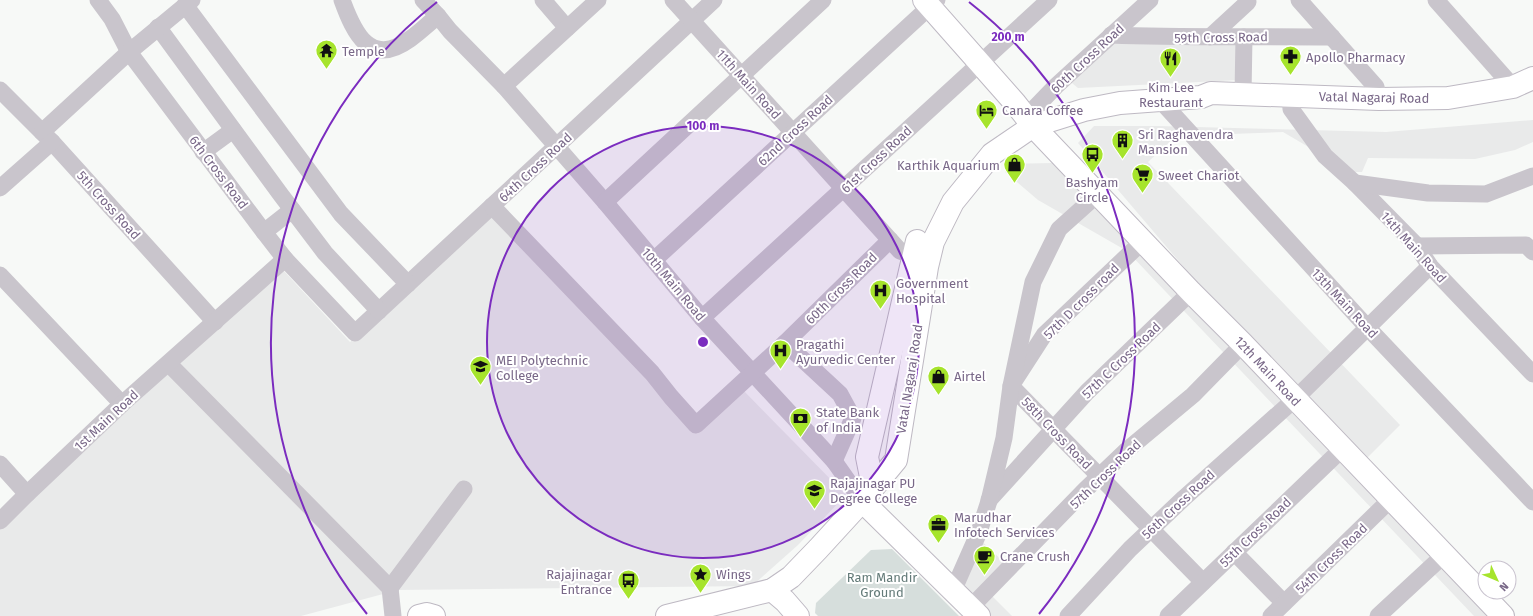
<svg xmlns="http://www.w3.org/2000/svg" width="1533" height="616" font-family="'Fira Sans',sans-serif">
	<rect width="100%" height="100%" fill="#f7f9f7"/>
	<!-- built -->
	<g fill="#e9eaea">
		<path d="M1241 39 1239 80 1078 88 1072 83 1119 40Z"/>
		<path d="M1533 120V142L1515 150 1475 159 1368 158 1362 172H1351L1283 132 1176 136 1148 162 1400 425 1356 469 1078 143 1094 126H1158L1386 132Z"/>
		<path d="M1053 163 1490 616H1474L1127 251 1038 200 1005 172 1009 164Z"/>
		<path d="M494 213 701 431 742 389 846 495 798 545 752 586 398 590 301 616H0V525L283 270 350 342Z"/>
		<path d="M975 535 1007 565 971 601 950 580Z"/>
		<path d="M990 594 1012 616H984L977 608Z"/>
	</g>
	<!-- green -->
	<path fill="#d6dedc" d="M892 549 959 616H818L815 613 816 603 871 550Z"/>
	<g fill="none" stroke-linecap="round" stroke-linejoin="round">
		<defs>
			<g id="secondary">
				<path d="M924 0 1015 103 1033 126 1191 292 1243 344 1503 616"/>
				<path d="M873 487 867 457 917 241"/>
				<path d="M862 501 979 616"/>
				<path d="M772 590 785 601 798 616"/>
				<path d="M419 616 427 614 434 616"/>
				<path d="M667 616 772 590 791 577 818 549 862 501 896 460 927 267 933 242 953 202 992 154 1033 126 1084 110 1120 103 1201 97 1211 93 1379 99 1448 98 1513 87 1533 78"/>
			</g>
		</defs>
		<!-- secondary casing -->
		<use href="#secondary" stroke="#beb9c3" stroke-width="24"/>
		<!-- street -->
		<g stroke="#c9c5cc" stroke-width="17">
			<path d="M98 0 112 19 129 52 264 232 285 259 355 333 714 0"/>
			<path d="M342 0C354 33 370 68 410 39 420 32 429 23 438 16"/>
			<path d="M423 0 438 16 450 31 504 86 605 202 702 318 834 461 862 501"/>
			<path d="M543 0 567 28"/>
			<path d="M673 0 890 240"/>
			<path d="M1299 0 1376 87 1379 99"/>
			<path d="M1436 0 1513 87"/>
			<path d="M185 5 341 214 408 284"/>
			<path d="M158 27 281 195 325 253 379 311"/>
			<path d="M1111 35C1185 38 1258 36 1332 37"/>
			<path d="M1210 37 1248 2"/>
			<path d="M504 86 598 0"/>
			<path d="M0 90 52 142 215 322"/>
			<path d="M1243 94 1244 37"/>
			<path d="M1290 96 1291 109 1325 156 1355 183 1417 246 1430 266 1533 374"/>
			<path d="M1160 100 1367 327 1533 502"/>
			<path d="M1026 117 1056 86 1150 0"/>
			<path d="M42 132 129 52 192 0"/>
			<path d="M203 152 233 130"/>
			<path d="M1355 183 1428 193 1486 194 1533 176"/>
			<path d="M0 188 52 142"/>
			<path d="M605 202 823 0"/>
			<path d="M492 206 652 373 671 397 696 425 785 343 890 240 900 251 914 256"/>
			<path d="M264 232 292 210"/>
			<path d="M1143 241 1044 335 1011 386 1203 582"/>
			<path d="M1417 246 1526 245 1533 252"/>
			<path d="M654 260 937 0"/>
			<path d="M0 275 122 404"/>
			<path d="M702 318 1049 0"/>
			<path d="M785 343 840 394 853 418 834 461"/>
			<path d="M169 364 390 588 393 616"/>
			<path d="M0 464 27 494"/>
			<path d="M989 500 1087 392 1191 292"/>
			<path d="M0 521 27 494 122 404 285 259"/>
			<path d="M1234 552 1284 603"/>
			<path d="M390 588 464 489"/>
			<path d="M953 591 979 532 989 501 1004 438 1011 386 1033 282 1059 229 1098 194"/>
			<path d="M971 607 1085 490 1127 450 1193 395 1243 344"/>
			<path d="M1068 616 1130 549 1184 498 1295 399 1430 266"/>
			<path d="M1168 616 1342 449"/>
			<path d="M1271 616 1390 500"/>
			<path d="M1378 616 1444 555"/>
		</g>
		<!-- secondary -->
		<use href="#secondary" stroke="#fff" stroke-width="22"/>
	</g>
	<!-- distance rings -->
	<circle cx="703" cy="342" r="216" fill="#7b2cbf" fill-opacity=".12"/>
	<g fill="none" stroke="#7b2cbf" stroke-width="2">
		<circle cx="703" cy="342" r="216"/>
		<path d="M367 614A432 432 0 0 1 437 2M969 2A432 432 0 0 1 1039 614"/>
	</g>
	<!-- icons -->
	<defs>
		<symbol id="temple-pin" viewBox="-11 -11 22 30"><path d="M0 17L-7.5 6A9.5 9.5 0 1 1 7.5 6Z" fill="#a6e42c" stroke="#fff"/><path d="M0-6L5-2H3V0L6.5 2.5H4V6H1.5V3h-3V6H-4V2.5H-6.5L-3 0V-2H-5Z" fill="#111"/></symbol>
		<symbol id="pharmacy-pin" viewBox="-11 -11 22 30"><path d="M0 17L-7.5 6A9.5 9.5 0 1 1 7.5 6Z" fill="#a6e42c" stroke="#fff"/><path d="M-2-6h4v4h4v4h-4v4h-4v-4h-4v-4h4Z" fill="#111"/></symbol>
		<symbol id="restaurant-pin" viewBox="-11 -11 22 30"><path d="M0 17L-7.5 6A9.5 9.5 0 1 1 7.5 6Z" fill="#a6e42c" stroke="#fff"/><path d="M-5-6h1v4h1v-4h1v4h1v-4h1v5L-1.5 .5V6h-2V.5L-5-1ZM5-6V6H3V1.5H1.5Q1.5-4 5-6Z" fill="#111"/></symbol>
		<symbol id="hotel-pin" viewBox="-11 -11 22 30"><path d="M0 17L-7.5 6A9.5 9.5 0 1 1 7.5 6Z" fill="#a6e42c" stroke="#fff"/><path d="M-6-4.5h1.5V1H6V5H4.5V3h-9V5H-6ZM-4 0a1.8 1.8 0 1 1 3.6 0ZM.5 0V-2.5h3Q6-2.5 6 0Z" fill="#111"/></symbol>
		<symbol id="building-pin" viewBox="-11 -11 22 30"><path d="M0 17L-7.5 6A9.5 9.5 0 1 1 7.5 6Z" fill="#a6e42c" stroke="#fff"/><path d="M-4-6H4V6H1V3H-1V6H-4ZM-2.5-4.3h1.7v1.8h-1.7ZM.8-4.3h1.7v1.8H.8ZM-2.5-1h1.7V.8h-1.7ZM.8-1h1.7V.8H.8Z" fill="#111"/></symbol>
		<symbol id="bus-pin" viewBox="-11 -11 22 30"><path d="M0 17L-7.5 6A9.5 9.5 0 1 1 7.5 6Z" fill="#a6e42c" stroke="#fff"/><path d="M-5-6H5V4H4V6H2V4H-2V6H-4V4H-5ZM-3.5-4V0h7V-4ZM-3.5 1.2v1.5H-2V1.2ZM2 1.2v1.5H3.5V1.2Z" fill="#111"/></symbol>
		<symbol id="shop-pin" viewBox="-11 -11 22 30"><path d="M0 17L-7.5 6A9.5 9.5 0 1 1 7.5 6Z" fill="#a6e42c" stroke="#fff"/><path d="M-5-2.5h2.3a2.7 3.5 0 0 1 5.4 0H5L5.5 6h-11ZM-1.5-2.5h3a1.5 2.3 0 0 0-3 0Z" fill="#111"/></symbol>
		<symbol id="supermarket-pin" viewBox="-11 -11 22 30"><path d="M0 17L-7.5 6A9.5 9.5 0 1 1 7.5 6Z" fill="#a6e42c" stroke="#fff"/><path d="M-6-5.5h2.5l.6 2H6L4.5 2H-2.5L-4.4-4H-6ZM-1.5 3.2a1.3 1.3 0 1 0 .1 0ZM3 3.2a1.3 1.3 0 1 0 .1 0Z" fill="#111"/></symbol>
		<symbol id="hospital-pin" viewBox="-11 -11 22 30"><path d="M0 17L-7.5 6A9.5 9.5 0 1 1 7.5 6Z" fill="#a6e42c" stroke="#fff"/><path d="M-5-5h3v3.5h4V-5h3V5h-3V1.5h-4V5h-3Z" fill="#111"/></symbol>
		<symbol id="university-pin" viewBox="-11 -11 22 30"><path d="M0 17L-7.5 6A9.5 9.5 0 1 1 7.5 6Z" fill="#a6e42c" stroke="#fff"/><path d="M0-5L7-2L0 1L-7-2ZM-4 1L0 2.5L4 1V4Q0 6-4 4Z" fill="#111"/></symbol>
		<symbol id="bank-pin" viewBox="-11 -11 22 30"><path d="M0 17L-7.5 6A9.5 9.5 0 1 1 7.5 6Z" fill="#a6e42c" stroke="#fff"/><path d="M-6-4H6V4H-6ZM0-2.3a2.3 2.3 0 1 0 0 4.6a2.3 2.3 0 1 0 0-4.6Z" fill="#111"/></symbol>
		<symbol id="office-pin" viewBox="-11 -11 22 30"><path d="M0 17L-7.5 6A9.5 9.5 0 1 1 7.5 6Z" fill="#a6e42c" stroke="#fff"/><path d="M-6-3h4V-5.5h4V-3h4V5H-6ZM-1-4.5V-3h2v-1.5ZM-6 0V1H6V0Z" fill="#111"/></symbol>
		<symbol id="cafe-pin" viewBox="-11 -11 22 30"><path d="M0 17L-7.5 6A9.5 9.5 0 1 1 7.5 6Z" fill="#a6e42c" stroke="#fff"/><path d="M-5.5-4.5H6V0H3Q3 3.5 0 3.5H-2.5Q-5.5 3.5-5.5 0ZM3-3.2v2h1.7v-2ZM-6 4.5H4V6H-6Z" fill="#111"/></symbol>
		<symbol id="sight-pin" viewBox="-11 -11 22 30"><path d="M0 17L-7.5 6A9.5 9.5 0 1 1 7.5 6Z" fill="#a6e42c" stroke="#fff"/><path d="M0-6L1.8-2.2L6-1.7L2.9 1.2L3.7 5.4L0 3.3L-3.7 5.4L-2.9 1.2L-6-1.7L-1.8-2.2Z" fill="#111"/></symbol>
	</defs>
	<g fill-rule="evenodd">
		<use href="#temple-pin" x="314" y="38" width="25" height="34"/>
		<use href="#pharmacy-pin" x="1278" y="44" width="25" height="34"/>
		<use href="#restaurant-pin" x="1158" y="46" width="25" height="34"/>
		<use href="#hotel-pin" x="974" y="98" width="25" height="34"/>
		<use href="#building-pin" x="1110" y="128" width="25" height="34"/>
		<use href="#bus-pin" x="1080" y="142" width="25" height="34"/>
		<use href="#shop-pin" x="1002" y="152" width="25" height="34"/>
		<use href="#supermarket-pin" x="1130" y="162" width="25" height="34"/>
		<use href="#hospital-pin" x="868" y="278" width="25" height="34"/>
		<use href="#hospital-pin" x="768" y="338" width="25" height="34"/>
		<use href="#university-pin" x="468" y="354" width="25" height="34"/>
		<use href="#shop-pin" x="926" y="364" width="25" height="34"/>
		<use href="#bank-pin" x="788" y="406" width="25" height="34"/>
		<use href="#university-pin" x="802" y="478" width="25" height="34"/>
		<use href="#office-pin" x="926" y="512" width="25" height="34"/>
		<use href="#cafe-pin" x="972" y="544" width="25" height="34"/>
		<use href="#sight-pin" x="688" y="562" width="25" height="34"/>
		<use href="#bus-pin" x="616" y="568" width="25" height="34"/>
	</g>
	<g text-anchor="middle" stroke-width="4" stroke-linejoin="round" paint-order="stroke">
		<!-- street labels -->
		<g font-size="13" fill="#796888" stroke="#fff">
			<text transform="translate(1221 37) rotate(-1)" y="5">59th Cross Road</text>
			<text transform="translate(1087 58) rotate(-43)" y="5">60th Cross Road</text>
			<text transform="translate(749 84) rotate(48)" y="5">11th Main Road</text>
			<text transform="translate(1374 97) rotate(1)" y="5">Vatal Nagaraj Road</text>
			<text transform="translate(795 130) rotate(-43)" y="5">62nd Cross Road</text>
			<text transform="translate(876 159) rotate(-43)" y="5">61st Cross Road</text>
			<text transform="translate(535 167) rotate(-43)" y="5">64th Cross Road</text>
			<text transform="translate(219 172) rotate(53)" y="5">6th Cross Road</text>
			<text transform="translate(109 205) rotate(48)" y="5">5th Cross Road</text>
			<text transform="translate(1414 247) rotate(48)" y="5">14th Main Road</text>
			<text transform="translate(674 284) rotate(50)" y="5">10th Main Road</text>
			<text transform="translate(841 288) rotate(-45)" y="5">60th Cross Road</text>
			<text transform="translate(1081 301) rotate(-45)" y="5">57th D cross road</text>
			<text transform="translate(1345 303) rotate(47)" y="5">13th Main Road</text>
			<text transform="translate(1121 360) rotate(-44)" y="5">57th C Cross Road</text>
			<text transform="translate(1268 371) rotate(47)" y="5">12th Main Road</text>
			<text transform="translate(909 379) rotate(-81)" y="5">Vatal Nagaraj Road</text>
			<text transform="translate(106 420) rotate(-43)" y="5">1st Main Road</text>
			<text transform="translate(1057 433) rotate(46)" y="5">58th Cross Road</text>
			<text transform="translate(1105 474) rotate(-44)" y="5">57th Cross Road</text>
			<text transform="translate(1178 504) rotate(-43)" y="5">56th Cross Road</text>
			<text transform="translate(1255 532) rotate(-44)" y="5">55th Cross Road</text>
			<text transform="translate(1331 558) rotate(-44)" y="5">54th Cross Road</text>
		</g>
		<!-- poi labels -->
		<g font-size="13" fill="#796888" stroke="#fff" text-anchor="start">
			<text x="342" y="56">Temple</text>
			<text x="1306" y="62">Apollo Pharmacy</text>
			<text x="1171" y="92" text-anchor="middle">Kim Lee<tspan x="1171" dy="15">Restaurant</tspan></text>
			<text x="1002" y="115">Canara Coffee</text>
			<text x="1138" y="139">Sri Raghavendra<tspan x="1138" dy="15">Mansion</tspan></text>
			<text x="1000" y="170" text-anchor="end">Karthik Aquarium</text>
			<text x="1158" y="180">Sweet Chariot</text>
			<text x="1092" y="187" text-anchor="middle">Bashyam<tspan x="1092" dy="15">Circle</tspan></text>
			<text x="896" y="288">Government<tspan x="896" dy="15">Hospital</tspan></text>
			<text x="796" y="349">Pragathi<tspan x="796" dy="15">Ayurvedic Center</tspan></text>
			<text x="496" y="365">MEI Polytechnic<tspan x="496" dy="15">College</tspan></text>
			<text x="954" y="381">Airtel</text>
			<text x="816" y="417">State Bank<tspan x="816" dy="15">of India</tspan></text>
			<text x="830" y="488">Rajajinagar PU<tspan x="830" dy="15">Degree College</tspan></text>
			<text x="954" y="522">Marudhar<tspan x="954" dy="15">Infotech Services</tspan></text>
			<text x="1000" y="561">Crane Crush</text>
			<text x="612" y="579" text-anchor="end">Rajajinagar<tspan x="612" dy="15">Entrance</tspan></text>
			<text x="716" y="579">Wings</text>
		</g>
		<!-- park labels -->
		<g font-size="13" fill="#637a78" stroke="#fff">
			<text x="882" y="582">Ram Mandir<tspan x="882" dy="15">Ground</tspan></text>
		</g>
	</g>
	<circle cx="703" cy="342" r="6" fill="#7b2cbf" stroke="#fff" stroke-width="2"/>
	<g font-size="12" text-anchor="middle" font-weight="bold" fill="#7b2cbf" stroke="#fff" stroke-width="4" stroke-linejoin="round" paint-order="stroke">
		<text x="1008" y="41">200 m</text>
		<text x="703" y="130">100 m</text>
	</g>
	<!-- north arrow -->
	<g transform="translate(1497 580) rotate(134)"><circle r="19" fill="#ffffff" stroke="#c9c3cf"/>
	<path d="M0-3L7 15L0 10L-7 15Z" fill="#a6e42c"/>
	<text y="-6" font-size="11" font-weight="bold" text-anchor="middle" fill="#796888">N</text>
	</g>
</svg>
